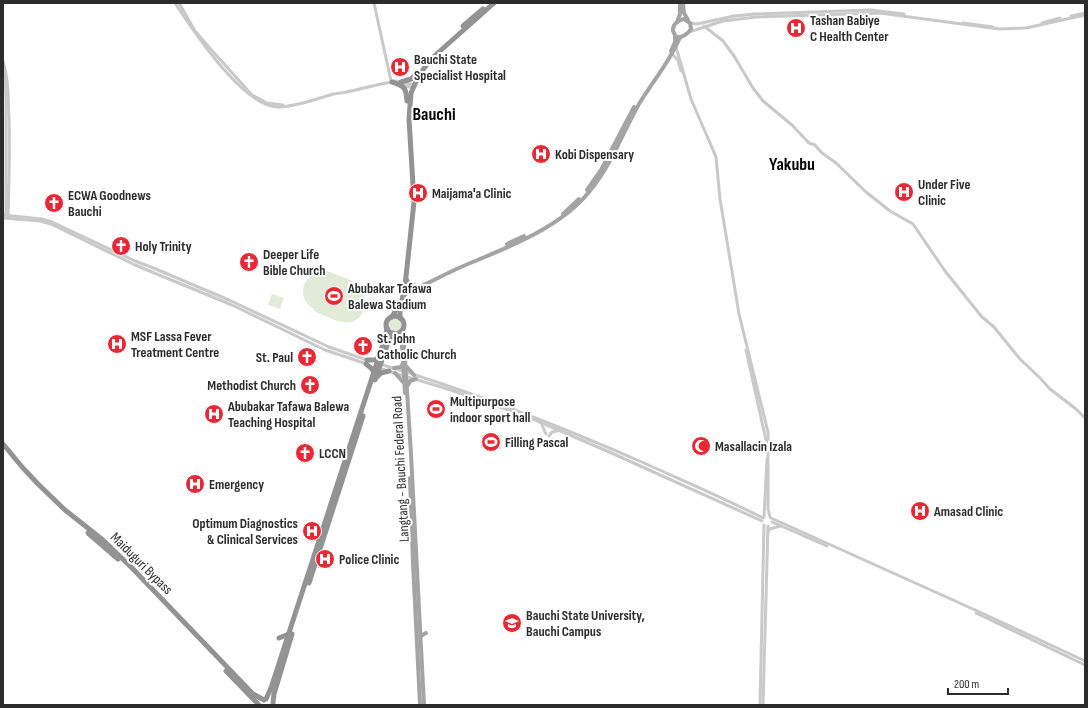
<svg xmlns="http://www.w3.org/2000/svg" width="1088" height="708" font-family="'Sofia Sans Condensed',sans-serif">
	<rect width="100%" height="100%" fill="#fff"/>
	<!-- green -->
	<g fill="#e2ead8">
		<path d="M324 270 359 283 358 285C362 288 361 294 365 297 366 304 365 309 361 315 349 331 329 317 314 311V309C295 298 302 274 323 272Z"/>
		<path d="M272 294 284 298 280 309 268 305Z"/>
		<circle cx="395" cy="325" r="7"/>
		<path d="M481 434 502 435 501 449 481 448Z"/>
	</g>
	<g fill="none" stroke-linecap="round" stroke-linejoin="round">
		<!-- minor -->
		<g stroke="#c9c9c9" stroke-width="3">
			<path d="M175 3C193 30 244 109 280 107 298 106 316 99 333 94 339 93 345 93 351 91 365 88 379 84 393 82"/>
			<path d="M179 3 195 31 208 46 252 95 267 103 283 105"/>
			<path d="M374 3 391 81"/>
			<path d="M1071 16 1085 13"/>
			<path d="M690 23 697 24 734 16 755 14 871 10 904 14"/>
			<path d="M963 23 993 27"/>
			<path d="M1042 23 1060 18"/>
			<path d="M704 26 723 41 734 56 753 88 763 101 792 125 809 143 815 145 822 153 836 163 866 192 890 211 913 224 945 271 982 317 994 327 1020 359 1040 378 1050 389 1076 409 1085 418"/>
			<path d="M689 32 723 21 756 17 880 13 999 29 1026 28 1085 15"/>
			<path d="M676 47 691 99 716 157 720 199 739 314 768 432V509L770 517"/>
			<path d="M672 54 678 60 681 71"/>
			<path d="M3 61C9 80 8 99 9 119 10 151 9 184 8 217"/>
			<path d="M3 68C7 85 6 103 6 120 6 152 6 184 6 216"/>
			<path d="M394 81 403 82 414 85"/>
			<path d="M402 84 412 88"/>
			<path d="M3 215 42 219 52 222 135 261 151 267 229 300 329 347 367 360"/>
			<path d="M3 218 40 221 51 224 135 265 232 305 325 350 367 364"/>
			<path d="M746 350 766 440"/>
			<path d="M380 364C470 391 558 425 644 463 684 481 724 498 763 518"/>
			<path d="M378 368 451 390 511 411"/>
			<path d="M526 416 616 455 762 521"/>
			<path d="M542 425 546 434"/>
			<path d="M549 436 552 432 557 431"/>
			<path d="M764 517 767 459"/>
			<path d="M771 518 984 614 1085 661"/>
			<path d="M772 522 827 546"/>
			<path d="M768 532 770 529 780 526"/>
			<path d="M976 613 1085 665"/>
			<path d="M760 705 764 525"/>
			<path d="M763 705 768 526"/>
		</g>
		<!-- major -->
		<g stroke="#a4a4a4" stroke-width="4">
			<path d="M683 3 684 13 688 20"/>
			<path d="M684 19 690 23 691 29C688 34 682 38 676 37L673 31C672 25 678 20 684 19Z"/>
			<path d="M677 22 680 14V3"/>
			<path d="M671 51 675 42V36"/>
			<path d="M587 190 601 170 634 107"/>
			<path d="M563 214 579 199"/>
			<path d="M507 244 524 236"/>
			<path d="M403 296 410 291C430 283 448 272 468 264 509 247 561 227 589 192 611 166 622 134 639 104 652 82 670 62 680 37"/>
			<path d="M403 328 411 454 424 705"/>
			<path d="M394 334 402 345 405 393"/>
			<path d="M406 366 414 375"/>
			<path d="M394 368 401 367 403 363"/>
			<path d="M395 373 403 382"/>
			<path d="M408 385 410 381 416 379"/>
			<path d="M410 478 413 563 420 705"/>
			<path d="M419 637 426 633"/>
		</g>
		<!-- highway -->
		<g stroke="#939393" stroke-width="5">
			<path d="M463 26 483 9"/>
			<path d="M392 82C405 86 406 88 407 101"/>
			<path d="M401 82 411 79 417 74"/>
			<path d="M406 279 409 285 415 286"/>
			<circle cx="395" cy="325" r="9"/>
			<path d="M392 317 398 306"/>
			<path d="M400 318V309L405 286 414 202 409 119 411 93 419 75 431 59 494 3"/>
			<path d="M367 360H375L379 357"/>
			<path d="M366 364 371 368 374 372"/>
			<path d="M377 377 381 373 389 371"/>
			<path d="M375 380 388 343 393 333"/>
			<path d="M3 444 23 468 38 484 65 510 103 540 133 569 253 694 264 700"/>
			<path d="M88 533 118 559"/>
			<path d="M312 539 321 535"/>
			<path d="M309 583 363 416"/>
			<path d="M279 638 289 634"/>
			<path d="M226 671 259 705"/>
			<path d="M266 699 271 688 385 338 387 328"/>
			<path d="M273 703 274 694 292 634"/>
		</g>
	</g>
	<!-- icons -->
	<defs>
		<symbol id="hospital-disc" viewBox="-11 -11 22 22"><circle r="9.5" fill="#e72936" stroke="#fff"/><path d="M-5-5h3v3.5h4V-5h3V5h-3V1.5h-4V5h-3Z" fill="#fff"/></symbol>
		<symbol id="church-disc" viewBox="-11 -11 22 22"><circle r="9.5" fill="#e72936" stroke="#fff"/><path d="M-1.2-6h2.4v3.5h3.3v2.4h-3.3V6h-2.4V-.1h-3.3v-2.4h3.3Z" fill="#fff"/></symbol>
		<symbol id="stadium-disc" viewBox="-11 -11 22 22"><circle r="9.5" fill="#e72936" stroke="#fff"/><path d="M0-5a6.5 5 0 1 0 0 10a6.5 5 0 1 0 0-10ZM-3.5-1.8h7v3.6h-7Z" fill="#fff"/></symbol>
		<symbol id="mosque-disc" viewBox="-11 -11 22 22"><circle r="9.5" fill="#e72936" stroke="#fff"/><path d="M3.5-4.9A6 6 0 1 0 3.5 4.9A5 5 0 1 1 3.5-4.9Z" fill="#fff"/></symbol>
		<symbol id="university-disc" viewBox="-11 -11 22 22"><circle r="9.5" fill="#e72936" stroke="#fff"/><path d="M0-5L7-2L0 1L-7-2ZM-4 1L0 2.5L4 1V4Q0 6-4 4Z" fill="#fff"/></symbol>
	</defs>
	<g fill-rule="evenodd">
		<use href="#hospital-disc" x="785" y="17" width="22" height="22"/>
		<use href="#hospital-disc" x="389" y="56" width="22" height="22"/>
		<use href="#hospital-disc" x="530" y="143" width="22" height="22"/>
		<use href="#hospital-disc" x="893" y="181" width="22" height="22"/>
		<use href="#hospital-disc" x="407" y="182" width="22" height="22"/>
		<use href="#church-disc" x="43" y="192" width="22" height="22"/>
		<use href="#church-disc" x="110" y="235" width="22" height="22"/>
		<use href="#church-disc" x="238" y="251" width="22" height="22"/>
		<use href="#stadium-disc" x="323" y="285" width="22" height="22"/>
		<use href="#hospital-disc" x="106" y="333" width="22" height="22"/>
		<use href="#church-disc" x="352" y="335" width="22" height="22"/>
		<use href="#church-disc" x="296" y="346" width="22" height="22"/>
		<use href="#church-disc" x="299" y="374" width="22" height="22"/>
		<use href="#stadium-disc" x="425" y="398" width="22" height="22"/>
		<use href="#hospital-disc" x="203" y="403" width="22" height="22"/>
		<use href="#stadium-disc" x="480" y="431" width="22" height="22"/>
		<use href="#mosque-disc" x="690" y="435" width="22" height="22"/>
		<use href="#church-disc" x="294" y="442" width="22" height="22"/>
		<use href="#hospital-disc" x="184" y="473" width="22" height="22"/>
		<use href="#hospital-disc" x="909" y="500" width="22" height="22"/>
		<use href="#hospital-disc" x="301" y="520" width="22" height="22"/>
		<use href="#hospital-disc" x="314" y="548" width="22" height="22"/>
		<use href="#university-disc" x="501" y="612" width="22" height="22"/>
	</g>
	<g text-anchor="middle" stroke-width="4" stroke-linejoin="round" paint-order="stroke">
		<!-- poi labels -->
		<g font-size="14" font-weight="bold" fill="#2c2c2c" stroke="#fff" text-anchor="start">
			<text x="810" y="25">Tashan Babiye<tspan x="810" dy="16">C Health Center</tspan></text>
			<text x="414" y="64">Bauchi State<tspan x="414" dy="16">Specialist Hospital</tspan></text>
			<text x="555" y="159">Kobi Dispensary</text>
			<text x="918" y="189">Under Five<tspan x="918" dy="16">Clinic</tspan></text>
			<text x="432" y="198">Maijama'a Clinic</text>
			<text x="68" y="200">ECWA Goodnews<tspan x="68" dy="16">Bauchi</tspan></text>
			<text x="135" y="251">Holy Trinity</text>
			<text x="263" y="259">Deeper Life<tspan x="263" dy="16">Bible Church</tspan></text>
			<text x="348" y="293">Abubakar Tafawa<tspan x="348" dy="16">Balewa Stadium</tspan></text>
			<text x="131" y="341">MSF Lassa Fever<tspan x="131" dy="16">Treatment Centre</tspan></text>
			<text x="377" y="343">St. John<tspan x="377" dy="16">Catholic Church</tspan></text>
			<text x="293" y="362" text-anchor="end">St. Paul</text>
			<text x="296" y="390" text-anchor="end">Methodist Church</text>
			<text x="450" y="406">Multipurpose<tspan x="450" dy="16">indoor sport hall</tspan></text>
			<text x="228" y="411">Abubakar Tafawa Balewa<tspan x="228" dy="16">Teaching Hospital</tspan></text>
			<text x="505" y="447">Filling Pascal</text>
			<text x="715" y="451">Masallacin Izala</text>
			<text x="319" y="458">LCCN</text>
			<text x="209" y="489">Emergency</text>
			<text x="934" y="516">Amasad Clinic</text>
			<text x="298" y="528" text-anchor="end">Optimum Diagnostics<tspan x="298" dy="16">&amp; Clinical Services</tspan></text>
			<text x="339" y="564">Police Clinic</text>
			<text x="526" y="620">Bauchi State University,<tspan x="526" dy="16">Bauchi Campus</tspan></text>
		</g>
		<!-- street labels -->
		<g font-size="14" fill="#2c2c2c" stroke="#fff">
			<text transform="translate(400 469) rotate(-93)" y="5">Langtang - Bauchi Federal Road</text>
			<text transform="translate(142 563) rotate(45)" y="5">Maiduguri Bypass</text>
		</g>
		<!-- district labels -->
		<g font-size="18" font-weight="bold" fill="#000" stroke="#fff">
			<text x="434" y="120">Bauchi</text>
			<text x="792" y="170">Yakubu</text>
		</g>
	</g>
	<!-- border -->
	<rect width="1088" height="708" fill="none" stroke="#2c2c2c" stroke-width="8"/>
	<!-- scale -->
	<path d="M948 688v6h60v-6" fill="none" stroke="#2c2c2c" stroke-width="2"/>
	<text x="954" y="688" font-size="12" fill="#2c2c2c" stroke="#ffffff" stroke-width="3" paint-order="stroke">200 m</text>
</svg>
